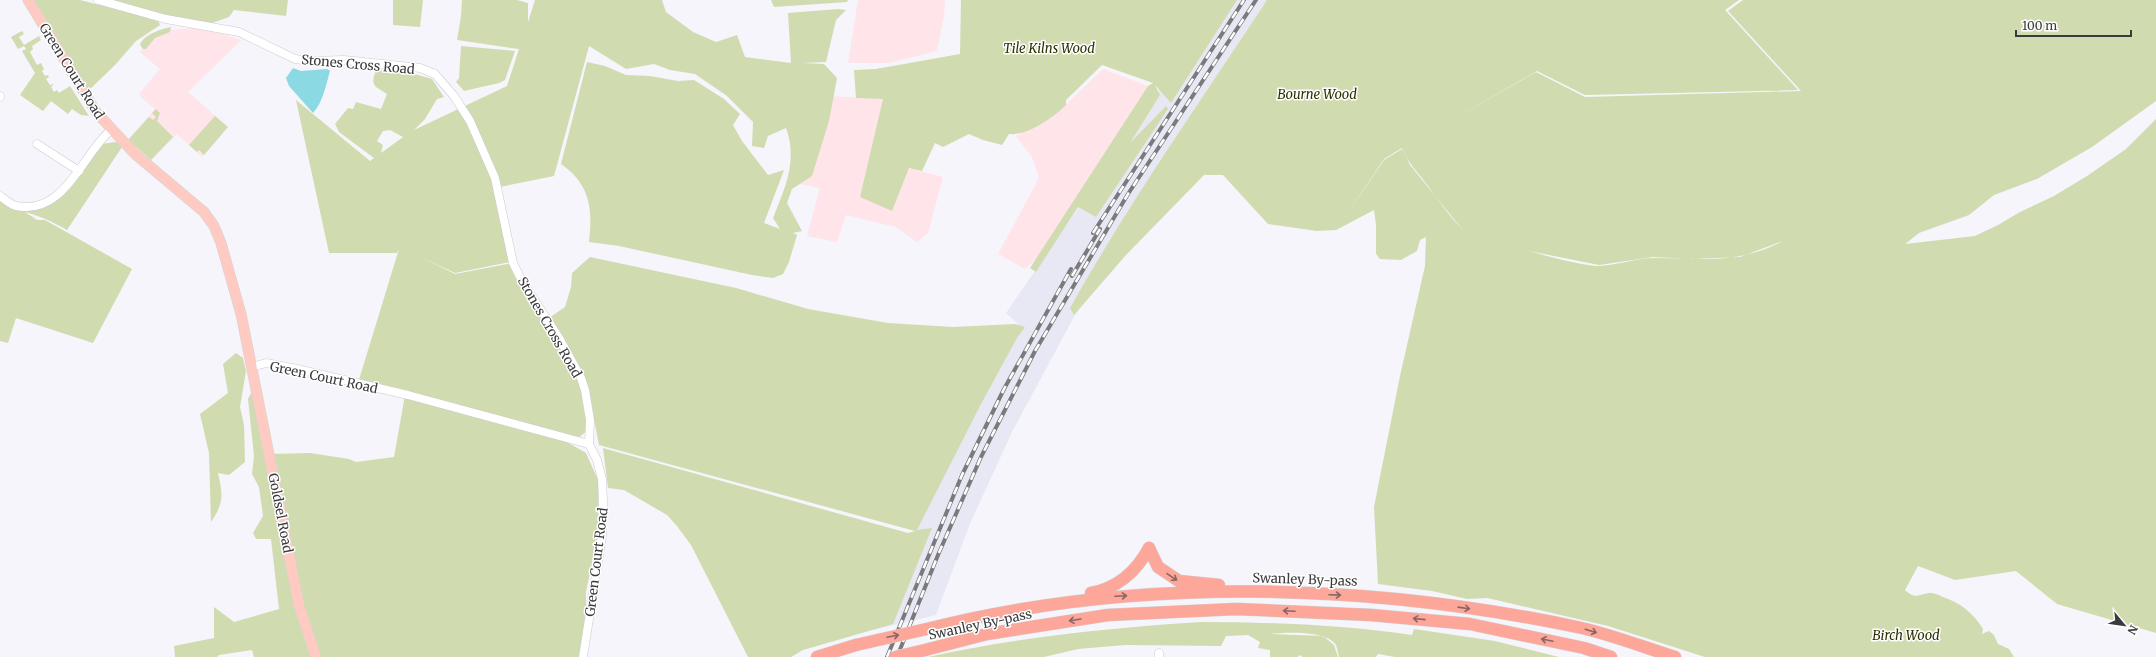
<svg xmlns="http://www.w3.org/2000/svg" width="2156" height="657" font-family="Merriweather,serif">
	<rect width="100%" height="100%" fill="#f5f5fb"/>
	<!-- built -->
	<path fill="#e8e8f5" d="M1228 0H1273L1216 93 1075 315 1013 430 969 526 936 615 873 630 916 531 1019 325 1006 313 1165 82Z"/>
	<!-- industrial -->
	<g fill="#ffe4e9">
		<path d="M858 0H945L944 16 937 51 889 63H848Z"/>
		<path d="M193 28 223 34 241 40 188 92 228 127 202 157 177 134 151 160 128 140 155 109 140 96V93L160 69 140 52 149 41 168 30Z"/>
		<path d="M1103 69 1148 86 1037 258 1025 269 998 254 1039 178 1032 157 1016 136 1052 118Z"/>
		<path d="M827 96 883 99 861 197 909 168 943 177 928 233 917 242 896 227 846 215 837 242 807 236 820 188 794 183Z"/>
	</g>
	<!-- green -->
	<g fill="#d1dbb0" fill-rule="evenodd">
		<path d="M33 0H80L158 20 160 25 136 41 115 65 88 91Z"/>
		<path d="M101 0H288L286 16 234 10 229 17 212 23 166 17Z"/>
		<path d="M393 0H423L420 27 393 25Z"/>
		<path d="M462 0H517L528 3V22L535 0H662L666 12 693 32 716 42 737 35 745 57 791 63 788 13 838 9 846 10 836 20 826 62 803 63 824 64 837 78 829 121 812 176 792 189 787 203 802 231 793 233 797 235 789 262 783 274 773 278 752 275 619 246 589 242C593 209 590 184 561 164L587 62 605 66 626 75 650 76 678 81 694 80 724 99 740 114 733 125 742 141 768 175 784 170 764 223 780 229 773 218C785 188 798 161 786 128L768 136 764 148 752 146 753 122 727 96 695 74 670 70 654 64 626 69 589 46 554 176 495 188 510 262 455 273 421 257 455 274 512 263 580 379 589 429 577 439 358 383 399 249 397 253H329L296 100 370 161 374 158 339 132 335 124 348 108 353 109 356 102 381 109 387 94C374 86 370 86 376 70L411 73 432 79 444 97 437 99 425 119 414 130 507 86 519 49 457 40 461 16ZM390 130 403 137 381 153 383 145 377 141 383 131Z"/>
		<path d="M771 0H848L847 2 774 7Z"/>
		<path d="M961 0H1237L1171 103 1155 85 1160 95 1130 143 1166 106 1168 109 1096 217 1078 207 1036 272 1030 268 1148 86 1153 83 1102 65 1066 100V105C1054 117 1028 136 1009 134L1002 145 983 140 969 134 943 147 935 143 922 171 909 168 892 211 860 197 883 99 856 98 854 70 876 69 960 54Z"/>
		<path d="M1267 0H1739L1725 10 1798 90 1585 95 1537 71 1445 124 1536 72 1585 97 1801 91 1728 11 1743 0H2156V101L2092 147 2037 179 1994 195 1969 215 1919 233 1905 244 1975 236 1998 225 2020 212 2054 196 2087 176 2126 149 2156 119V633L2057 604 2016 571 1955 580 1918 566 1905 590C1917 601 1919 593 1931 593 1934 593 1939 595 1943 597 1961 603 1973 613 1983 629L1982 634 1989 631 1994 635 1998 644 2009 649 2014 657H1705L1608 626 1487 598 1467 599 1432 591 1378 584 1374 507 1400 376 1425 266 1426 237 1420 240 1417 251 1401 260 1380 259 1376 254V225L1374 210 1336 230 1317 231 1268 224 1223 175H1204L1126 255 1074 315 1070 308C1130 201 1200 102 1267 0ZM1402 148 1410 165 1462 229C1451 218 1442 205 1433 193 1422 176 1411 168 1402 149L1384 160 1341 223 1384 159ZM1783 241C1737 265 1703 258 1655 258 1637 258 1618 265 1600 266 1587 267 1543 255 1529 251L1599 265 1653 257 1692 259 1740 257Z"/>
		<path d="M171 27 170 32 155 38 146 49H143L140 45C143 35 161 29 171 27Z"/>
		<path d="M22 31 24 34 19 37 24 45 39 36 41 40 32 46 33 49 30 52 37 65 41 63 44 69 42 71 45 76 48 75 49 77 46 79 50 85 54 84 51 87 54 92 57 90 59 93 70 86 89 116 81 115 72 109 68 114 51 101 43 111 20 95 35 73 22 51 26 49 24 46 18 49 11 37Z"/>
		<path d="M461 46 515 51 505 80 499 83 464 91 456 82 459 78Z"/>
		<path d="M156 109 160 113 157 121 173 137 151 160 128 140 149 117 153 120 156 117 152 113Z"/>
		<path d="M215 116 228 127 204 155 199 150 197 152 189 145Z"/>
		<path d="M115 142 124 144 67 230C53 222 40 216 25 212L37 220H45L132 269 93 343 16 318 8 343 0 341V200L15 206 53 202 70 189 102 144Z"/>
		<path d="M590 257 736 288 808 309 888 323 953 327 1015 324 1025 327 1017 338 980 406 917 530 932 528 893 624 803 650 791 657H748L691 545 677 526 667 515 624 490 608 488 603 448 908 533 915 531 599 445 588 389 549 318 565 307 571 287 572 273Z"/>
		<path d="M236 353 243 358 246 371 240 407 244 425 245 462 229 475 218 473C223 495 224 503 211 522L209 453 200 414 228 393 223 364Z"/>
		<path d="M251 393H252L315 657H254L252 650 219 655 217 657H175L174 646 214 638V607L234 622 279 609 271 539H256L253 533 263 516 259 487 252 474 254 456 248 399Z"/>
		<path d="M405 395 553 434 586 453 598 480 599 529 586 592V634L583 657H317L309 637 270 454 310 453 349 459 356 462 394 457Z"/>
		<path d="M1201 622C1272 622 1342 625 1412 635L1414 629 1495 641 1559 657H1395L1378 654 1376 657H1339C1338 653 1337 648 1336 645 1327 630 1284 632 1269 634L1323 636 1334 645 1338 657H1303L1299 655 1298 657H1270V650L1258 648 1260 642 1248 635 1226 636 1221 646 1125 645 1078 649 1044 657H928C1018 637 1109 628 1201 622Z"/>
	</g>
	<!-- water -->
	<path fill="#8bd9e3" d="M293 68 301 71 327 69 330 71C326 85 323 102 313 113L289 86 286 78Z"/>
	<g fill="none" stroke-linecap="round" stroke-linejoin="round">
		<defs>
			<g id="minor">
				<path d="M98 0 166 19 239 32 295 59 311 61 344 60 420 68 435 74 454 96 470 121 495 178 513 263 522 281 559 338 581 378 585 390 590 420 589 444 597 460 602 479 603 501 602 536 583 657"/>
				<path d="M0 96V97"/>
				<path d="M37 144 79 171"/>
				<path d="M0 196C4 199 11 205 16 206 65 216 82 154 111 130"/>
				<path d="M252 367 266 363 297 369 408 395 589 444"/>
				<path d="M1159 657V653"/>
			</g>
			<path id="major" d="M28 0 96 112 135 154 204 212 214 226 221 243 241 314 299 605 316 657"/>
			<g id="highway">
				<path d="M1149 548 1158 567 1179 581 1219 585"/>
				<path d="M1091 593C1118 588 1136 572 1149 548"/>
				<path d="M931 628C1139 576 1368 583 1577 627 1610 634 1643 647 1675 657"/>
				<path d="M925 650 987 634 1108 615 1236 609 1371 615 1470 624 1584 648 1611 657"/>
				<path d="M817 657 856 645"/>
			</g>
		</defs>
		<!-- minor casing -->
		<use href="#minor" stroke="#cbcbd0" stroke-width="9"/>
		<!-- major casing -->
		<use href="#major" stroke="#d4d4d4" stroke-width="11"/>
		<!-- highway casing -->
		<use href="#highway" stroke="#d4d4d4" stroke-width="13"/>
		<!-- minor -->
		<use href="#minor" stroke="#fff" stroke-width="8"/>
		<!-- major -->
		<use href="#major" stroke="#fecac2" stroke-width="10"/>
		<!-- highway -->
		<use href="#highway" stroke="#fda69a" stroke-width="12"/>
		<defs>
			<g id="rail">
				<path d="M1093 233 1244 0"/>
				<path d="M1072 276 1100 229"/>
				<path d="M887 657 962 475 1004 389 1071 269"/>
				<path d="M897 657 938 555 981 457 1035 351 1128 194 1256 0"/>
			</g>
		</defs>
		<!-- rail casing -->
		<use href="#rail" stroke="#7a7a7d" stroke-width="4"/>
		<!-- rail -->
		<use href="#rail" stroke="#fff" stroke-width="2.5" stroke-dasharray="8" stroke-linecap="butt"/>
		<defs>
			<g id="highway-bridge">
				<path d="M856 645 931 628"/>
				<path d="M895 657 925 650"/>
			</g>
		</defs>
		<!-- highway-bridge casing -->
		<use href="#highway-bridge" stroke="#d4d4d4" stroke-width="13" stroke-linecap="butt"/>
		<!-- highway-bridge -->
		<use href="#highway-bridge" stroke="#fda69a" stroke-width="12"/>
	</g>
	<!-- one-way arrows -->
	<defs><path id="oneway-shaft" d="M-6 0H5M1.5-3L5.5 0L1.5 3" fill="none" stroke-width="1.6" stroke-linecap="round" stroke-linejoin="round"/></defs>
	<g stroke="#896662">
		<use href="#oneway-shaft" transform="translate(1172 577) rotate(34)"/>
		<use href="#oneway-shaft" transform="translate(1335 595) rotate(2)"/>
		<use href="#oneway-shaft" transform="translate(1121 596) rotate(-3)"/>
		<use href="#oneway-shaft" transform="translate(1464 608) rotate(8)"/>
		<use href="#oneway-shaft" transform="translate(1289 611) rotate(-177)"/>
		<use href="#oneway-shaft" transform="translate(1419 619) rotate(-174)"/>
		<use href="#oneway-shaft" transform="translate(1075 620) rotate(171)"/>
		<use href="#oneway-shaft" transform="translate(1591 631) rotate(17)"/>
		<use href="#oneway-shaft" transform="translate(893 636) rotate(-12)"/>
		<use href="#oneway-shaft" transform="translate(1547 640) rotate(-168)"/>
	</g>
	<g text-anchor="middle" stroke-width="3" stroke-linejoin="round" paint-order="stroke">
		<!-- park labels -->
		<g font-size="13" font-style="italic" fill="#2b3104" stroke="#fff">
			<text x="1049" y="53">Tile Kilns Wood</text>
			<text x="1317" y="99">Bourne Wood</text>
			<text x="1906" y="640">Birch Wood</text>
		</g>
		<!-- street labels -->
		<g font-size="13" fill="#3b3b3d" stroke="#fff">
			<text transform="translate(358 64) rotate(5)" y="5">Stones Cross Road</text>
			<text transform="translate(72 71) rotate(58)" y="5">Green Court Road</text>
			<text transform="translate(550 327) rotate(60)" y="5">Stones Cross Road</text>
			<text transform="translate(324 377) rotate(12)" y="5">Green Court Road</text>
			<text transform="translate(281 513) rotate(79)" y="5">Goldsel Road</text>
			<text transform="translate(596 562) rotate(-83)" y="5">Green Court Road</text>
			<text transform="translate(1305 579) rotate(2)" y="5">Swanley By-pass</text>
			<text transform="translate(980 624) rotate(-12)" y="5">Swanley By-pass</text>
		</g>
	</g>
	<!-- north arrow -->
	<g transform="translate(2124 625) rotate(119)" stroke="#ffffff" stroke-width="3" paint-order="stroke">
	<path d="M0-3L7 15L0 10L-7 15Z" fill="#3b3b3d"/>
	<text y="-6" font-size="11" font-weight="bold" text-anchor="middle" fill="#3b3b3d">N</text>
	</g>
	<!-- scale -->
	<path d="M2016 30v6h115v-6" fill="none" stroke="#3b3b3d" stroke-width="2"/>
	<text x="2022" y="30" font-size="12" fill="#3b3b3d" stroke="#ffffff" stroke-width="3" paint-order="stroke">100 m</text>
</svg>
